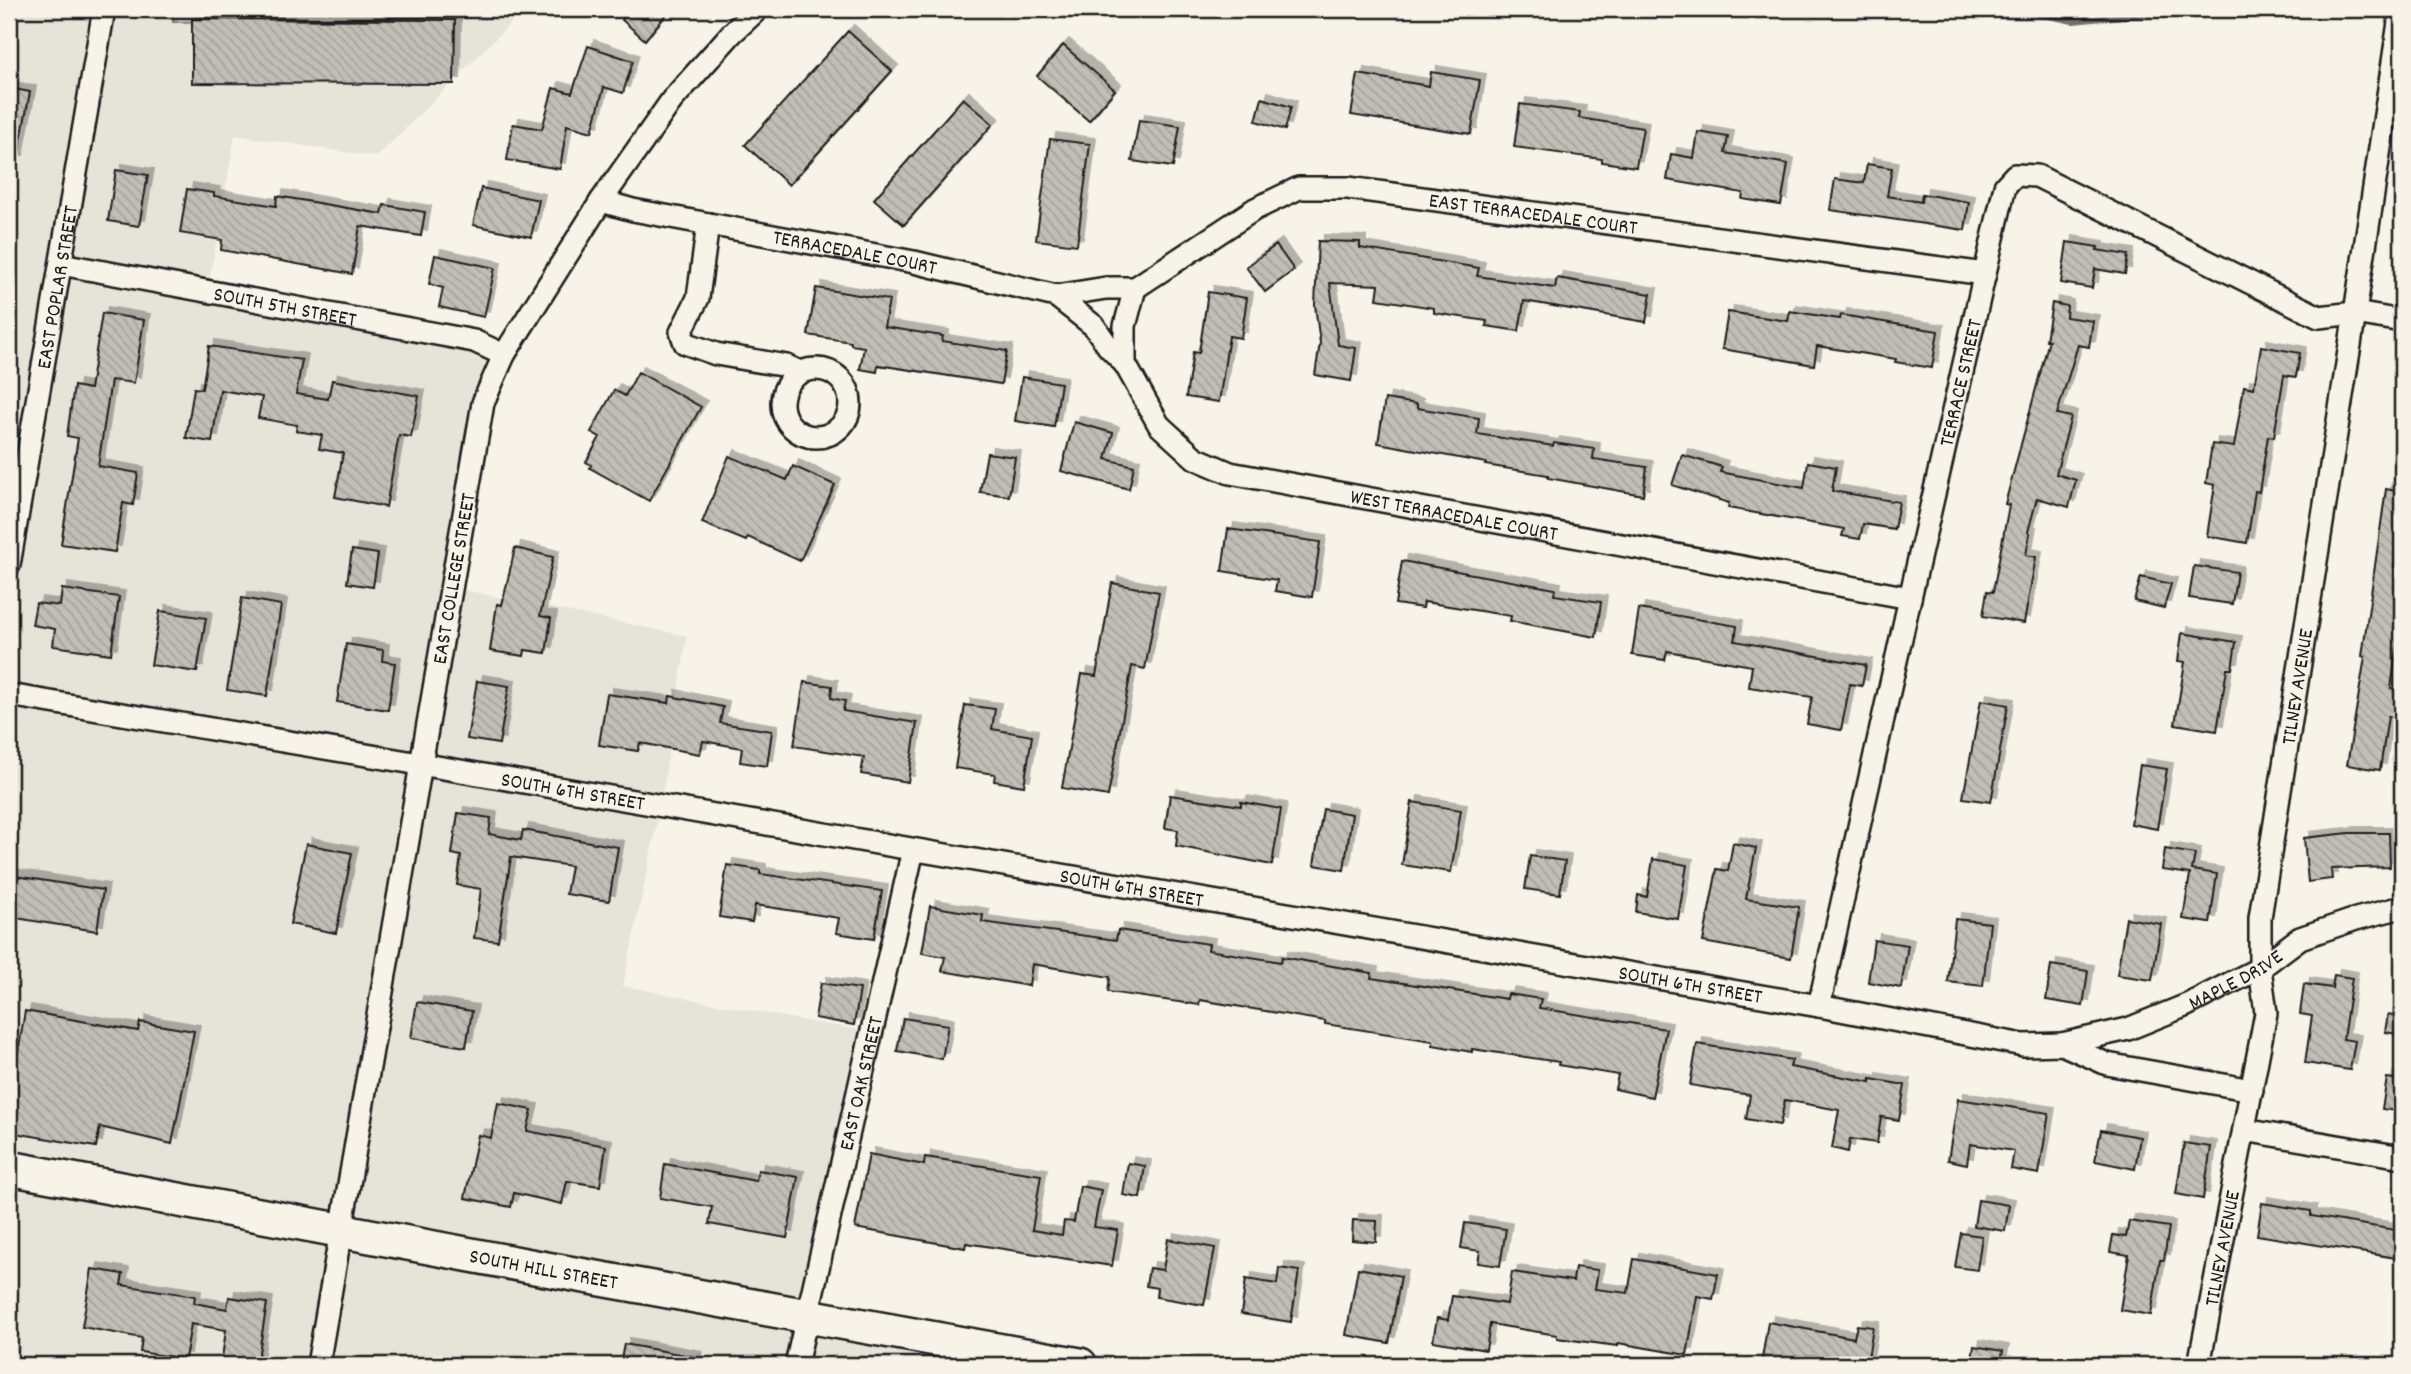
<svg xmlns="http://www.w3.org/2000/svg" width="2411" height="1374" viewBox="0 0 2411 1374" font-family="Dekko,sans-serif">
<defs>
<pattern id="building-back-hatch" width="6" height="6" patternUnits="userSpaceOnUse" patternTransform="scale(1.75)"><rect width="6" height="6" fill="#c0beb5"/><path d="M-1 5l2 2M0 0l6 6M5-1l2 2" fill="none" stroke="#a4a39b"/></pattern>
<filter id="shadow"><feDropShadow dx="6" dy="-6" stdDeviation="0" flood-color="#0004"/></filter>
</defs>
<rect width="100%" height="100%" fill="#f7f3e8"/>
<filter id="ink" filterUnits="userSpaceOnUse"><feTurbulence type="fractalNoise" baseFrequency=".0143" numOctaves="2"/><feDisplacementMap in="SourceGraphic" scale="14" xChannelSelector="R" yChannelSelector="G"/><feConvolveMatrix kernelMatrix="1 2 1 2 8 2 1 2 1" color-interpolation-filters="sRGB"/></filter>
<g filter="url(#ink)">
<path fill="#e6e3d9" d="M9 9H525L377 157 235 135 207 294 501 353 459 589 687 636 660 809 623 986 816 1023 875 1032 807 1308 1131 1361V1365H9Z"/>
<path fill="#d7d3cb" stroke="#7a7874" stroke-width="2" d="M173 9H527L524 15 173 22Z"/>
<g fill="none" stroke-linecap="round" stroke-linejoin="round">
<path stroke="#72716c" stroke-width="6" d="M2014 9 2073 21 2193 9"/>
</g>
<path fill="url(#building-back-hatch)" stroke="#1c1c1c" stroke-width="2" filter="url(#shadow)" d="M631 9H671L645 40 622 20Z
M192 19 455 20 454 84 192 83Z
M848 31 892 71 789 185 745 145Z
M1063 45 1115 90 1089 121 1037 76Z
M588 46 633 61 623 93 604 87 592 132 567 125 560 169 507 160 513 124 542 129 553 88 572 93Z
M1431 72 1480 80 1471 134 1351 115 1358 74 1429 86Z
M9 88 30 92 17 161H9Z
M963 98 993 124 904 225 874 199Z
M1262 98 1291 107 1285 130 1256 121Z
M1520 104 1580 112 1579 118 1643 128 1636 167 1602 162V159L1514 147Z
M1139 120 1180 126 1173 167 1132 161Z
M1698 132 1728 137 1725 153 1788 164 1781 205 1742 199 1743 193 1667 180 1671 154 1694 158Z
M1050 139 1090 144 1077 245 1036 240Z
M1867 164 1892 168 1887 196 1921 202 1922 194 1969 202 1965 230 1830 210 1835 179 1864 183Z
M116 170 148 175 139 226 108 221Z
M481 188 539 200 531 237 473 225Z
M187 189 214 193V196L276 206 277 196 382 214 384 205 425 212 421 236 360 226 352 274 221 250 222 240 180 233Z
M1318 241 1360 242V248L1479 268 1477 276 1555 288 1557 278 1651 294 1646 322 1524 301 1519 331 1486 326 1487 321 1434 313V308L1377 299 1379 285 1330 283 1338 345 1356 348 1351 381 1315 375 1320 343 1315 305Z
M2067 242 2098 247 2097 250 2128 255 2125 274 2095 269 2092 288 2061 283Z
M1276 245 1294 270 1265 292 1246 267Z
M435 255 495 268 484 317 439 307 443 288 429 284Z
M816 288 889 300 884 327 943 336 942 341 1007 351 1001 384 878 365 877 372 860 369 864 347 851 345V342L808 335Z
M1208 292 1247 298 1241 338 1229 336 1219 402 1186 397 1193 352 1199 353Z
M2052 303 2067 306 2066 317 2093 321 2089 347 2078 345 2057 414 2071 417 2056 474 2076 480 2069 507 2037 498 2028 532 2030 533 2026 555 2036 557 2024 623 1983 616 1987 591 1993 592 2009 505 2005 504 2049 340H2046Z
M1790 311 1840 319 1841 315 1938 331 1932 368 1895 362 1896 359 1817 346 1814 365 1722 349 1728 312 1788 321Z
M102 313 144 320 134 383 111 380 98 466 138 473 133 505 123 503 115 552 61 544 78 438 67 436 74 386 90 389Z
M209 346 302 360 296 394 328 399 332 380 419 396 411 437 399 435 386 507 335 497 343 453 319 449 322 435 296 431 297 425 258 418 262 397 220 390 212 442 186 438 194 388 202 389Z
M2261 346 2300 353 2296 377 2284 375 2274 437 2268 436 2259 492 2255 491 2247 543 2207 536 2215 485 2206 483 2212 444 2234 447 2244 386 2254 388Z
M638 372 701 407 649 501 590 468 591 465 586 462 600 437 591 432 614 390 625 396Z
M1022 377 1061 383 1054 427 1015 421Z
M1385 399 1417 404V408L1479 418 1477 434 1553 446 1554 443 1594 449 1593 459 1647 467 1643 495 1548 478V475L1485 465 1486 463 1378 443Z
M1074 422 1113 433 1106 459 1134 466 1129 489 1061 471Z
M987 453 1015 457 1009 496 980 492Z
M1682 455 1722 467 1720 472 1804 488 1808 462 1836 467 1832 491 1899 502 1894 529 1863 524 1860 539 1842 536 1844 529 1728 508 1729 503 1672 485Z
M729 456 787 480 793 466 835 485 800 561 748 537 746 541 702 523Z
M2386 489 2402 492V537L2399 536 2394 567 2402 568V614L2391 688 2402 691 2398 718 2388 716 2380 770 2347 765 2365 657 2362 656Z
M1228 529 1320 542 1312 597 1275 591 1277 580 1222 571Z
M515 548 553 557 540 616 551 618 546 653 525 650 524 656 490 651 497 604 502 605Z
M352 550 378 554 373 587 347 583Z
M1402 561 1555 589 1554 595 1601 602 1596 637 1510 621 1511 616 1424 602 1423 608 1395 604Z
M2194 566 2237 572 2232 604 2189 598Z
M2141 577 2171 584 2164 608 2134 601Z
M1112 583 1159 592 1145 669 1132 666 1108 796 1062 788 1082 674 1096 676Z
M62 589 119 597 111 654 53 646 55 629 32 625 36 603 60 606Z
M242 598 281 605 267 696 227 690Z
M1639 609 1737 626 1735 641 1866 665 1862 686 1850 684 1841 730 1807 724 1812 697 1749 687 1752 666 1667 651 1665 660 1632 655Z
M160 611 206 618 197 672 151 665Z
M2182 633 2236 642 2232 669H2227L2217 731 2175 724 2185 662 2178 661Z
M346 644 383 650 382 661 395 663 388 710 337 702Z
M477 681 509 686 499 744 467 739Z
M804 682 832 686 831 698 845 701 843 711 917 723 908 782 861 774 864 757 794 746Z
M607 694 669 703 670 696 723 707 720 723 772 731 767 766 740 762 742 748 703 741 700 754 640 743 638 751 599 745Z
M1981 700 2008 705 1991 802 1963 798Z
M965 705 995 709 992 729 1032 736 1024 786 994 781 995 774 955 768Z
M2140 765 2167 769 2157 829 2131 824Z
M1170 795 1241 806V802L1281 809 1272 865 1176 846 1178 830 1165 828Z
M1412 802 1461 810 1451 872 1402 865Z
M1323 809 1352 814 1344 870 1314 865Z
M458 813 491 818 489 834 521 840 523 830 618 847 609 901 566 894 571 866 511 857 498 941 474 938 481 889 457 885 461 856 452 854Z
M2349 833H2389L2390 867 2331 869 2332 879 2308 882 2304 838Z
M1733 843 1756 848 1746 899 1799 907 1791 958 1703 942 1717 869 1728 871Z
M306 844 352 853 336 933 290 924Z
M2165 849 2195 854 2192 870 2217 874 2210 923 2183 919 2190 874 2162 870Z
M1530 856 1565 861 1560 894 1525 889Z
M1653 859 1687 865 1678 919 1636 912 1638 895 1647 897Z
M727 865 760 870V874L882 891 874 939 836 933 839 918 755 905 752 922 719 917Z
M9 875 103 890 97 931 9 917Z
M930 906 983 915 982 922 1116 940 1118 930 1209 944 1208 950 1281 962 1282 957 1372 973 1371 978 1507 999 1508 994 1541 999 1539 1008 1666 1029 1652 1097 1615 1089 1618 1075 1558 1065 1559 1062 1472 1049V1052L1433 1045V1041L1325 1024V1021L1200 1000 1199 1005 1108 992 1110 977 1032 964 1029 986 942 971 945 957 922 953Z
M2126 918 2161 924 2152 980 2117 975Z
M1955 919 1990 923 1983 986 1948 982Z
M1874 940 1908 945 1901 988 1868 982Z
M2051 965 2088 971 2083 1006 2046 1000Z
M2334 975 2352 978 2343 1039 2355 1041 2350 1070 2305 1063 2312 1016 2300 1014 2304 984 2332 988Z
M821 983 860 989 854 1025 815 1018Z
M417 1002 472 1011 466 1047 411 1038Z
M25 1011 138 1031 140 1022 194 1031 172 1144 100 1127 96 1147 9 1132V1106Z
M2388 1014 2402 1017V1035L2385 1032Z
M903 1018 948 1025 942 1059 897 1051Z
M1697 1044 1792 1060 1790 1067 1871 1082V1079L1905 1085 1899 1120 1881 1117 1877 1143 1850 1139 1848 1152 1832 1148 1839 1110 1785 1100 1780 1125 1746 1119 1750 1095 1690 1085Z
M2387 1078 2402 1080V1112L2382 1109Z
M1958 1099 2049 1113 2039 1174 2011 1169 2014 1151 1970 1144 1967 1164 1948 1160Z
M498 1103 532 1110 527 1131 606 1146 600 1186 567 1181 562 1204 514 1193 511 1207 465 1198 478 1135 491 1138Z
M2101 1130 2140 1137 2135 1169 2095 1161Z
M2184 1143 2211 1147 2203 1199 2176 1194Z
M869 1154 924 1165 925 1157 1041 1175 1032 1230 1062 1235 1064 1221 1074 1222 1080 1186 1101 1190 1094 1227 1118 1230 1112 1266 966 1243 965 1248 855 1228Z
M1128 1163 1145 1166 1140 1198 1123 1195Z
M665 1164 756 1181 758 1170 798 1177 787 1238 709 1224 712 1207 660 1198Z
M1978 1200 2009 1205 2005 1231 1974 1226Z
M2262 1203 2311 1211V1216L2402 1231V1259L2257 1235Z
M1353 1220 1377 1221 1376 1242 1352 1240Z
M2129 1221 2169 1227 2164 1260H2160L2151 1315 2120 1310 2129 1255 2110 1252 2113 1235 2126 1237Z
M1465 1223 1506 1229 1500 1266 1478 1263 1480 1251 1461 1248Z
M1961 1233 1982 1236 1977 1270 1955 1267Z
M1168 1239 1215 1248 1204 1305 1156 1297 1157 1288 1146 1286 1149 1268 1163 1270Z
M1634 1259 1718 1274 1713 1299 1697 1296 1687 1355 1618 1343V1346L1557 1338V1335L1490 1324 1486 1350 1433 1341 1437 1318 1448 1320 1452 1296 1507 1304 1512 1272 1573 1281 1575 1267 1598 1270 1595 1289 1628 1293Z
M1279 1268 1299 1271 1291 1322 1241 1314 1246 1279 1277 1284Z
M1358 1268 1401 1276 1389 1343 1346 1335Z
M92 1269 123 1274 121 1285 195 1296 194 1303 227 1309 229 1297 267 1303 257 1365H221L226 1330 191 1324 185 1359 140 1352 142 1338 82 1327Z
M1768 1322 1854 1338 1857 1325 1873 1327 1867 1365H1761Z
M624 1344 696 1357 695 1365H620Z
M1974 1346 2003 1351 2000 1365H1971Z"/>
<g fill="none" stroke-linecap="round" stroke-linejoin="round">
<g stroke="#1c1c1c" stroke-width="26">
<g id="street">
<path id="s1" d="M601 201 633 210 914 262 1056 296 1106 288H1135L1255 209 1299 188H1348L1985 274"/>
<path d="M708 224 698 298 681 332 685 343 716 354 787 366 800 372"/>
<path id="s2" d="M61 264 474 341 504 355"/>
<path id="s3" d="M1135 288 1125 326V364L1159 425 1195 458 1230 473 1910 598"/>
<path d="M1056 296 1094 326 1108 346 1125 364"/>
<circle cx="816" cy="403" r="34"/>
<path id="s4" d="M9 565 104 9"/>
<path id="s5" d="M9 695 420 764 1819 1006 2023 1045 2062 1044 2107 1064 2252 1090"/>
<path id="s6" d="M1819 1006 1910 598 2005 186 2015 175 2037 176 2319 317 2355 313 2402 321"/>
<path id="s7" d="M2062 1044 2128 1029 2187 1005 2260 968 2300 938 2356 919 2402 907"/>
<path d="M2244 1130 2402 1157"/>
<path id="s8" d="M318 1365 483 403 504 355 601 201 672 100 732 33 758 9"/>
<path id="s9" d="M796 1365 913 850"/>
<path id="s10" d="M2199 1365 2266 1013 2260 968V918L2355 313 2401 9"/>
</g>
</g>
<g stroke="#1c1c1c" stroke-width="38">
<g id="primary">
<path id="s11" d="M9 1168 535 1267 1080 1365"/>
</g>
</g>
<use href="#street" stroke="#f7f3e8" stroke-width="21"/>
<use href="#primary" stroke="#f7f3e8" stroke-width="33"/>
</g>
</g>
<g text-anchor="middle" stroke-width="5" stroke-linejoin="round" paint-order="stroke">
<g font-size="21" fill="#1c1c1c" stroke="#f7f3e8">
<text dy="7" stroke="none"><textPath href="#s1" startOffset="973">EAST TERRACEDALE COURT</textPath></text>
<text dy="7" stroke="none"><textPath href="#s1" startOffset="259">TERRACEDALE COURT</textPath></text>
<text dy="7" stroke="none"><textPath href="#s4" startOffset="282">EAST POPLAR STREET</textPath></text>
<text dy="7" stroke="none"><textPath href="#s2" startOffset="228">SOUTH 5TH STREET</textPath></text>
<text dy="7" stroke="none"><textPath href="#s6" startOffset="639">TERRACE STREET</textPath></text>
<text dy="7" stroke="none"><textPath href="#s3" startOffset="462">WEST TERRACEDALE COURT</textPath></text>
<text dy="7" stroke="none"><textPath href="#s8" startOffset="798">EAST COLLEGE STREET</textPath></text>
<text dy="7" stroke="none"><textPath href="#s10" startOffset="688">TILNEY AVENUE</textPath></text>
<text dy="7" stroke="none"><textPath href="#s5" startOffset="572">SOUTH 6TH STREET</textPath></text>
<text dy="7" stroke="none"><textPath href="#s5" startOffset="1139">SOUTH 6TH STREET</textPath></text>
<text dy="7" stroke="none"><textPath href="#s7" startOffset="186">MAPLE DRIVE</textPath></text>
<text dy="7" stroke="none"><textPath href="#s5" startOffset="1706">SOUTH 6TH STREET</textPath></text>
<text dy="7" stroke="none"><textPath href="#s9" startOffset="289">EAST OAK STREET</textPath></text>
<text dy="7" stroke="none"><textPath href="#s10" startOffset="119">TILNEY AVENUE</textPath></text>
<text dy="7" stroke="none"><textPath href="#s11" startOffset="544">SOUTH HILL STREET</textPath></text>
</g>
</g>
<rect width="2411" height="1374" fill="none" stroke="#f7f3e8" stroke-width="35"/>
<rect x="18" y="18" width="2376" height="1339" fill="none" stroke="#1c1c1c" stroke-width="2.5" filter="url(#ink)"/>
</svg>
